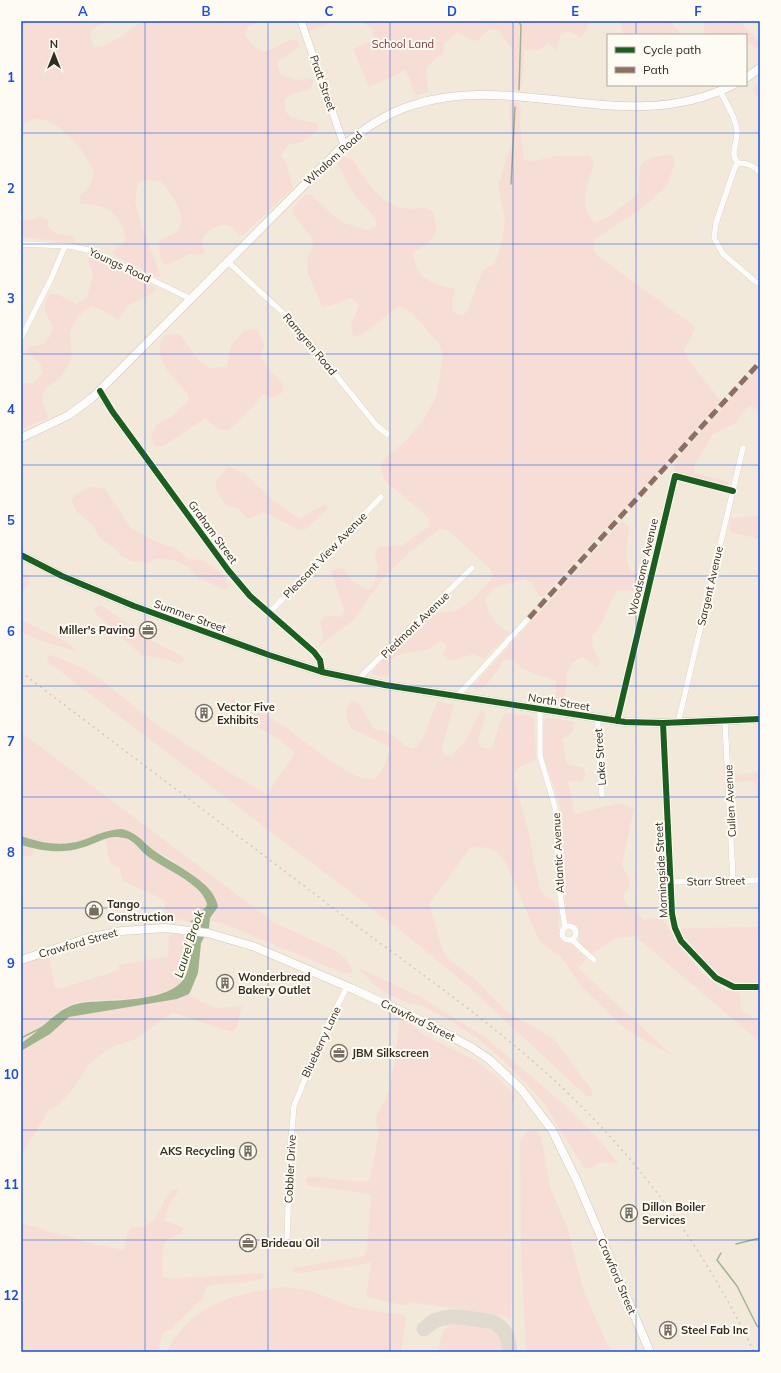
<svg xmlns="http://www.w3.org/2000/svg" width="781" height="1373" viewBox="0 0 781 1373" font-family="Mulish,sans-serif">
<rect width="100%" height="100%" fill="#f2e9db"/>
<path fill="#f6ded7" d="M21 21H108L92 29 90 38 95 47 103 46 122 36 142 21H260L248 27 245 36 255 47 266 52 290 40H297L300 46 277 62 280 74 296 80 312 78 314 81 310 89 292 94 285 99V111L292 118 317 123 319 129 302 142 288 145 281 155 286 163 293 188 243 235 239 236C236 232 233 228 230 226 221 222 202 232 202 243 202 245 204 249 205 252L202 255 190 254 167 265 162 262 159 247 160 240C165 237 173 235 177 231 190 216 170 193 160 181L143 180 138 183 135 201 141 223 161 277H157L115 256 112 252 126 241C122 214 108 204 81 204L79 196 90 186 94 172C87 154 58 118 37 119 33 119 28 122 25 123L21 140Z
M303 21H336L307 32Z
M360 21H591L581 37 570 32 561 33 556 51 549 43 539 50 524 49 522 86 517 90 512 89V48L498 30H488L478 41 472 40 457 32 444 44 443 54 435 59 427 67 428 92 417 95 414 94 409 76 404 70 392 77 369 87 353 49 374 40 372 28Z
M620 21H668L680 32 677 35H623Z
M703 21H740L760 43V51L746 40V35H705Z
M760 82V99L752 90Z
M511 102H518L521 110 520 125 524 160 533 161 558 156H590L594 163C589 181 577 211 596 223L608 217 638 194C641 159 635 160 672 154L675 163 667 186 642 208 595 239 593 249 598 256 693 325 695 329 684 350 688 359 721 401 702 424 543 596H539L532 583 524 579 492 589 485 600 488 611 498 625 510 633 484 659 474 654 458 659 448 660 443 655 447 645 440 641C435 643 431 649 426 650 413 653 400 651 389 661L390 675 385 677 371 674 376 666 432 614C440 611 450 613 457 610 470 604 483 588 493 577L490 569 449 531 440 529 409 553 383 578 354 620 319 646 323 636 320 621 326 615 341 617 344 610 331 571 342 567 352 581 368 590 374 585 378 568 375 555 378 547 403 545 429 526V518L384 480 381 468 384 459 408 439 424 419 436 397 443 356 439 344 412 313 399 306 362 335 353 336 351 325 359 305 351 298 335 304 322 307 308 274 307 260 313 247 312 238 292 213 294 207 305 195H311L341 222 368 230 376 226 375 218 355 196 337 163 343 157 352 159C371 187 386 216 425 207L433 212 437 230 428 244 413 252C416 280 431 283 455 289L452 303 453 312 462 316 468 310 482 271 495 263 502 241 505 219 498 185 512 142 509 109Z
M40 217 48 219V226L57 234 73 236 76 240 73 243 21 237V219L29 220Z
M89 255 95 256 157 289 150 295 129 305 118 320 105 311 92 306C80 312 70 325 70 338 70 348 74 352 70 363 67 369 61 372 61 379 39 388 39 398 49 418L21 429V383H33L43 373 40 363 27 352 29 347 44 344 50 336 53 327C45 313 41 308 49 294H57L76 304 87 297 93 274 88 261Z
M257 329 265 344 260 356 269 370 283 383V392L272 398 263 394 252 408 228 431 217 428 205 418 164 446 158 447 154 445 151 435 156 425 171 417 189 400 188 394C174 377 148 357 165 335L180 334 197 359 209 368 227 367 231 345 245 330Z
M760 366V411L750 406 740 416 736 423 713 434 694 465V472C706 479 718 476 729 483L728 486 677 474C673 469 674 465 677 459Z
M229 467 243 472 274 501 299 519 325 504 329 508 306 529 298 530 264 512 248 519 238 508 227 506C212 489 211 482 229 467Z
M90 487 104 488 131 528 159 543 177 549 188 559 203 560 225 577 229 586 225 590 200 579 188 567 174 560 156 559 148 563 132 561 121 556 116 549 99 538 93 525 76 511 71 500 76 494Z
M760 515V539L733 533 729 530 731 519Z
M622 521 629 526C629 537 623 560 630 569 633 572 640 574 644 577L645 584 642 591 618 590C606 606 606 623 592 636L593 648 600 661 597 667 582 657C557 668 573 688 560 704L556 698V680C539 675 524 674 513 659L504 660C497 670 487 690 475 689L473 686Z
M21 572 30 577 28 585 21 592Z
M101 605 150 640 182 656 184 660 182 663 178 664 169 660 141 655 96 614 94 608Z
M21 620 67 642 78 652 38 640 21 632Z
M52 655 79 666 99 678 156 724 232 774 267 794 295 753 279 739 250 723 252 721 230 704V701L233 698C238 704 244 711 252 712 256 713 261 712 264 714 288 725 348 782 371 779 383 778 387 757 390 747L352 729 347 720V707L353 700 360 705 374 729 388 732 406 746 414 749 423 738 437 702 454 704 442 748 444 755 451 756 465 741 481 710 486 713 478 742 481 747 491 749C497 738 497 723 505 713L531 716 534 719 536 757 535 761 519 767 513 774 528 830 540 890C544 897 550 897 554 902 563 912 557 927 559 937L563 941 572 945 586 959 578 968 673 1056 637 1036 622 1026 581 986 560 956 539 941 507 865 498 853 488 848 476 847 470 848 429 904 443 951 448 958 475 979 506 1011 554 1039 593 1092 591 1097 586 1096 468 986 405 934 48 662 47 656Z
M546 717 575 722C574 731 571 736 562 738L567 764 584 768 586 775 582 782 568 781 575 814 619 803 634 808 622 865 630 882 628 890 624 894 623 897 629 908H635L643 920 658 917 665 921 674 938 703 974 725 990 740 993 741 1010 760 1023V1042L635 936 616 938 592 954 580 944 578 927 568 922 567 920 562 866V825L559 801 543 756V726Z
M21 732 275 923 334 950 345 958 352 968V974L343 973 221 923 210 921V918L215 913 189 873 172 860 151 848 146 842 107 830 82 841 72 843H54L34 841 21 836Z
M760 772V798H757L756 784 753 781 738 782 734 780 736 775Z
M109 837 127 839 140 848 145 854 178 874 194 886 206 901V908L190 922 167 917 164 900 123 881 120 869 110 863 105 839Z
M21 845 34 849 33 854 27 857 21 855Z
M760 927V983C751 983 743 984 735 982 713 977 693 947 680 931L683 928Z
M178 934 192 937C190 949 191 965 185 976 170 1008 97 994 70 1005 51 1013 39 1033 21 1043V965L46 955 49 957 55 987 59 989 119 970V965L168 956 169 935Z
M359 968 419 996 485 1037 566 1106 599 1140 619 1164 600 1162 592 1168H584L541 1099 503 1060 482 1042 453 1022 421 1005 408 1003 384 992 371 982Z
M189 994 203 1003 218 1008 242 1006 237 1027 232 1032C212 1027 193 1018 172 1013L136 1039 111 1047 88 1065 74 1088 58 1105 49 1110 21 1156V1051L50 1034 69 1017 177 999Z
M399 1020H407L422 1034 475 1060 495 1075 515 1095 512 1104 511 1320 500 1315 408 1302 407 1306 366 1297 371 1261 365 1264 301 1273 295 1272 292 1268 363 1256 367 1250 371 1197 370 1194 307 1185 305 1180 309 1176 360 1182 369 1181 379 1134 376 1122 377 1114 387 1097 395 1063Z
M535 1130 541 1136 550 1187 567 1226 584 1292 611 1352H526L521 1255 520 1141 526 1132Z
M175 1189 179 1190 169 1206 164 1220 184 1228 181 1234 167 1239 163 1248 162 1275 168 1279 263 1273 264 1278C246 1285 224 1281 206 1287L203 1298 171 1329 163 1333 158 1352H21V1223L90 1243 124 1250 127 1234 131 1228C136 1227 142 1227 146 1225 162 1220 160 1196 175 1189Z
M284 1287 308 1290 356 1308 404 1315 406 1319 401 1352H167C169 1345 173 1340 178 1334 205 1299 243 1293 284 1287Z
M454 1324C478 1327 500 1323 504 1352H439C440 1340 441 1327 454 1324Z"/>
<path fill="#a1b38d" d="M122 829C137 833 140 839 152 849 171 864 215 881 218 907L210 918 209 928 201 943 198 973 191 990 189 994 177 999 69 1017 50 1034 21 1051V1043C42 1031 56 1007 81 1003 108 999 170 1004 185 977 193 963 189 940 197 924L190 922 206 907 207 904C202 883 162 868 146 855 140 850 136 843 128 839 125 838 119 837 116 837 104 837 93 845 81 848 62 854 40 851 21 845V836C40 843 63 847 83 840 97 835 105 830 122 829Z"/>
<g fill="none" stroke-linecap="round" stroke-linejoin="round">
<path stroke="#a1b38d" stroke-width="1.5" d="M519 21 521 26 519 90
M511 184 515 107
M760 783V787
M21 1038 43 1027
M736 1244 760 1238
M721 1253 717 1260 737 1286 757 1326 760 1327"/>
<path stroke="#e0dad1" stroke-width="15" d="M424 1329C442 1309 470 1319 493 1322 507 1330 508 1338 510 1352"/>
<g stroke="#cfc7bb" stroke-width="6">
<path id="minor" d="M720 91C726 103 736 118 737 131 738 143 729 154 738 163
M738 163 735 167 716 223 714 238 723 254 756 282 760 283
M738 163C747 163 755 166 760 173
M21 244 70 246 92 251 191 299
M227 261 293 322 377 426 387 434
M21 338 51 279 65 246
M100 391 112 411 228 570 250 596 314 652 320 660 322 672
M269 613 381 497
M357 680 472 568
M458 695 529 618
M540 709V756L555 807 559 888 565 927
M597 718 602 795
M617 721 675 476 733 491
M725 721 733 880
M663 723 672 914 675 928 681 941 716 978 734 987H760
M678 723 743 448
M671 882 760 880
M562 933a7 7 0 1 1 14 0a7 7 0 1 1-14 0Z
M572 940 594 960
M287 1241 290 1152 294 1106 324 1032 347 987"/>
</g>
<g stroke="#cfc7bb" stroke-width="8">
<path id="tertiary" d="M301 21 344 145"/>
</g>
<g stroke="#cfc7bb" stroke-width="9">
<path id="secondary" d="M746 78 760 68
M21 438 69 415 92 398 338 151C360 131 384 114 413 105 520 71 627 138 733 85
M21 555 62 576 134 606 269 655 322 672 385 685 625 722 663 723 760 719
M21 960 88 938 122 931 165 928 208 933 255 947 353 989 420 1020 471 1047 490 1060 521 1089 552 1130 577 1181 650 1352"/>
</g>
<use href="#minor" stroke="#fdfcfa" stroke-width="5.5"/>
<use href="#tertiary" stroke="#fdfcfa" stroke-width="7"/>
<use href="#secondary" stroke="#fdfcfa" stroke-width="8"/>
<path stroke="#cdcbc7" stroke-width="1.5" stroke-dasharray="2 4" stroke-linecap="butt" d="M21 672C126 752 232 831 337 911 420 974 509 1033 583 1108 654 1179 711 1262 754 1352"/>
<path stroke="#8d6e63" stroke-width="5" stroke-dasharray="10 5" stroke-linecap="butt" d="M529 618 760 362"/>
<g stroke="#fefaf4" stroke-width="8">
<path id="cycleway" d="M100 391 112 411 228 570 250 596 314 652 320 660 322 672
M21 555 62 576 134 606 269 655 322 672 385 685 625 722 663 723 760 719
M617 721 675 476 733 491
M663 723 672 914 675 928 681 941 716 978 734 987H760"/>
</g>
<use href="#cycleway" stroke="#1b5e20" stroke-width="6"/>
</g>
<path fill="none" stroke="#1d4ed8" stroke-width="1" stroke-opacity="0.55" d="M145 21V1352M268 21V1352M390 21V1352M513 21V1352M636 21V35M636 85V1352M21 133H760M21 244H760M21 354H760M21 465H760M21 576H760M21 686H760M21 797H760M21 908H760M21 1019H760M21 1130H760M21 1240H760"/>
<defs>
<g id="office-ring" transform="scale(0.9)"><circle r="9.5" fill="#fefaf4" stroke="#766e61" stroke-width="1.5"/><path d="M-6-3h4V-5.5h4V-3h4V5H-6ZM-1-4.5V-3h2v-1.5ZM-6 0V1H6V0Z" fill="#766e61"/></g>
<g id="building-ring" transform="scale(0.9)"><circle r="9.5" fill="#fefaf4" stroke="#766e61" stroke-width="1.5"/><path d="M-4-6H4V6H1V3H-1V6H-4ZM-2.5-4.3h1.7v1.8h-1.7ZM.8-4.3h1.7v1.8H.8ZM-2.5-1h1.7V.8h-1.7ZM.8-1h1.7V.8H.8Z" fill="#766e61"/></g>
<g id="shop-ring" transform="scale(0.9)"><circle r="9.5" fill="#fefaf4" stroke="#766e61" stroke-width="1.5"/><path d="M-5-2.5h2.3a2.7 3.5 0 0 1 5.4 0H5L5.5 6h-11ZM-1.5-2.5h3a1.5 2.3 0 0 0-3 0Z" fill="#766e61"/></g>
</defs>
<g fill-rule="evenodd">
<use href="#office-ring" x="148" y="630"/>
<use href="#building-ring" x="204" y="713"/>
<use href="#shop-ring" x="94" y="910"/>
<use href="#building-ring" x="225" y="983"/>
<use href="#office-ring" x="339" y="1053"/>
<use href="#building-ring" x="248" y="1151"/>
<use href="#building-ring" x="629" y="1213"/>
<use href="#office-ring" x="248" y="1243"/>
<use href="#building-ring" x="668" y="1330"/>
</g>
<g text-anchor="middle" stroke-width="4" stroke-linejoin="round" paint-order="stroke">
<g font-size="11" fill="#803336" stroke="#fefaf4">
<text x="403" y="48">School Land</text>
</g>
<g font-size="11" fill="#342c20" stroke="#fefaf4">
<text transform="translate(323 83) rotate(71)" y="4">Pratt Street</text>
<text transform="translate(333 158) rotate(-42)" y="4">Whalom Road</text>
<text transform="translate(120 265) rotate(25)" y="4">Youngs Road</text>
<text transform="translate(310 344) rotate(50)" y="4">Ramgren Road</text>
<text transform="translate(213 532) rotate(54)" y="4">Graham Street</text>
<text transform="translate(325 555) rotate(-46)" y="4">Pleasant View Avenue</text>
<text transform="translate(643 567) rotate(-77)" y="4">Woodsome Avenue</text>
<text transform="translate(710 586) rotate(-77)" y="4">Sargent Avenue</text>
<text transform="translate(190 616) rotate(20)" y="4">Summer Street</text>
<text transform="translate(415 625) rotate(-44)" y="4">Piedmont Avenue</text>
<text transform="translate(559 702) rotate(9)" y="4">North Street</text>
<text transform="translate(600 757) rotate(-94)" y="4">Lake Street</text>
<text transform="translate(730 801) rotate(-93)" y="4">Cullen Avenue</text>
<text transform="translate(558 853) rotate(-93)" y="4">Atlantic Avenue</text>
<text transform="translate(661 870) rotate(-93)" y="4">Morningside Street</text>
<text transform="translate(716 881) rotate(-1)" y="4">Starr Street</text>
<text transform="translate(78 943) rotate(-16)" y="4">Crawford Street</text>
<text transform="translate(418 1020) rotate(26)" y="4">Crawford Street</text>
<text transform="translate(321 1042) rotate(-65)" y="4">Blueberry Lane</text>
<text transform="translate(290 1169) rotate(-87)" y="4">Cobbler Drive</text>
<text transform="translate(617 1276) rotate(67)" y="4">Crawford Street</text>
</g>
<g font-size="11" font-weight="bold" fill="#342c20" stroke="#fefaf4" text-anchor="start">
<text x="135" y="634" text-anchor="end">Miller's Paving</text>
<text x="217" y="711">Vector Five<tspan x="217" dy="13">Exhibits</tspan></text>
<text x="107" y="908">Tango<tspan x="107" dy="13">Construction</tspan></text>
<text x="238" y="981">Wonderbread<tspan x="238" dy="13">Bakery Outlet</tspan></text>
<text x="352" y="1057">JBM Silkscreen</text>
<text x="235" y="1155" text-anchor="end">AKS Recycling</text>
<text x="642" y="1211">Dillon Boiler<tspan x="642" dy="13">Services</tspan></text>
<text x="261" y="1247">Brideau Oil</text>
<text x="681" y="1334">Steel Fab Inc</text>
</g>
<g font-size="12" font-style="italic" fill="#223f0a" stroke="#fefaf4">
<text transform="translate(189 944) rotate(-72)" y="4">Laurel Brook</text>
</g>
</g>
<rect width="781" height="1373" fill="none" stroke="#fefaf4" stroke-width="44"/>
<rect x="607" y="34" width="140" height="52" fill="#fefaf4" stroke="#ada89f"/>
<rect x="615" y="47" width="20" height="6" fill="#1b5e20" stroke="#ada89f"/>
<text x="643" y="54" font-size="12" fill="#342c20">Cycle path</text>
<rect x="615" y="67" width="20" height="6" fill="#8d6e63" stroke="#ada89f"/>
<text x="643" y="74" font-size="12" fill="#342c20">Path</text>
<g transform="translate(54 54)" stroke="#fefaf4" stroke-width="3" paint-order="stroke">
<path d="M0-3L7 15L0 10L-7 15Z" fill="#342c20"/>
<text y="-6" font-size="11" font-weight="bold" text-anchor="middle" fill="#342c20">N</text>
</g>
<rect x="22" y="22" width="737" height="1329" fill="none" stroke="#1d4ed8" stroke-width="1.5"/>
<g font-size="13" text-anchor="middle" font-weight="bold" fill="#1d4ed8">
<text x="83" y="16">A</text>
<text x="206" y="16">B</text>
<text x="329" y="16">C</text>
<text x="452" y="16">D</text>
<text x="575" y="16">E</text>
<text x="698" y="16">F</text>
<text x="11" y="82">1</text>
<text x="11" y="193">2</text>
<text x="11" y="303">3</text>
<text x="11" y="414">4</text>
<text x="11" y="525">5</text>
<text x="11" y="636">6</text>
<text x="11" y="746">7</text>
<text x="11" y="857">8</text>
<text x="11" y="968">9</text>
<text x="11" y="1079">10</text>
<text x="11" y="1189">11</text>
<text x="11" y="1300">12</text>
</g>
</svg>
